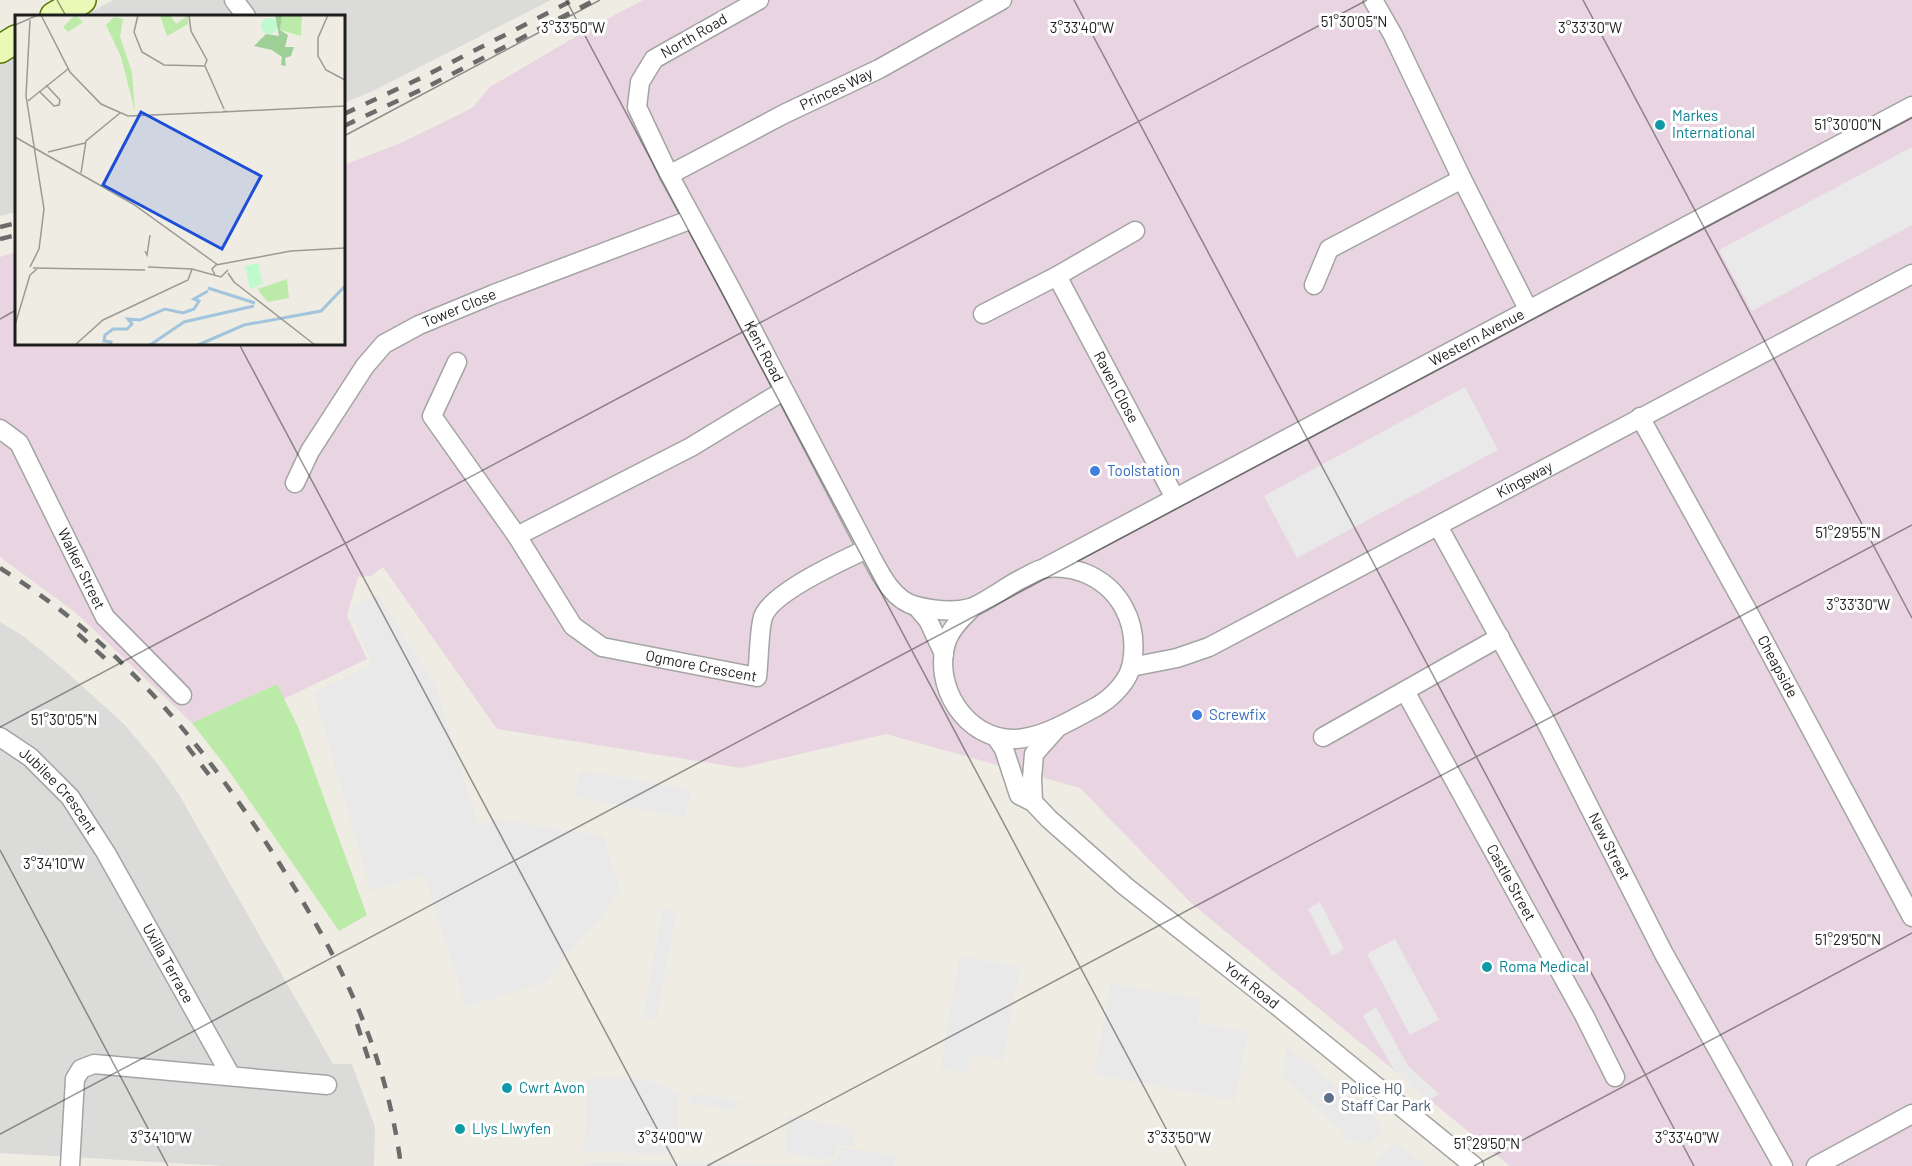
<svg xmlns="http://www.w3.org/2000/svg" width="1912" height="1166" viewBox="0 0 1912 1166" font-family="Barlow,sans-serif">
<rect width="100%" height="100%" fill="#efede3"/>
<path fill="#dbdbda" d="M113 0H551L371 92 344 103V16H84Z
M16 56V212L0 216V65Z
M0 622 22 635 60 666 125 725 157 763 178 793 333 1064H352L375 1127 374 1166H224L0 1153Z"/>
<path fill="#e8d5e1" d="M643 0H1912V1166H1510L1191 903 1080 788 886 734 741 768 497 729 383 567 371 576 358 577 347 616 367 659 284 699 277 684 192 723 75 612 0 557V257L16 252V344H344V165L403 142 472 108 490 87 592 27Z"/>
<path fill="#bceaa8" d="M277 684 298 727 367 915 339 931 227 768 192 723Z"/>
<path fill="#e9e9e9" d="M1912 147V225L1752 311 1719 250Z
M1465 387 1498 450 1297 558 1264 496Z
M377 594 436 687 478 825 496 819 603 836 621 893 544 982 466 1007 424 875 371 891 314 692 372 664 350 614 354 606Z
M580 770 691 790 686 817 575 797Z
M1320 902 1344 949 1332 956 1308 909Z
M663 908 677 910 656 1019 643 1017Z
M1395 939 1439 1020 1410 1035 1367 954Z
M960 956 1020 967 1003 1060 970 1054 966 1073 940 1068Z
M1111 983 1202 999 1198 1023 1248 1032 1235 1100 1094 1075Z
M1376 1007 1408 1066 1439 1094 1427 1101 1394 1070 1363 1016Z
M1286 1046 1377 1118 1382 1132 1369 1144 1347 1141 1339 1128 1283 1078Z
M587 1078 647 1079 679 1094 676 1143 665 1154 584 1152Z
M696 1094 743 1102 730 1110 691 1103 687 1098Z
M788 1116 856 1130 854 1147 839 1145 834 1156 824 1160 785 1152Z
M1396 1141 1426 1166H1373Z
M840 1147 896 1156 894 1166H582L588 1162H615L825 1165 836 1159Z"/>
<g fill="none" stroke-linecap="round" stroke-linejoin="round">
<g stroke="#a4a4a4" stroke-width="21">
<g id="minor">
<path d="M234 0 246 16"/>
<path id="s1" d="M759 0 654 59 640 82 637 107 669 175 730 287 867 549C878 569 891 600 916 606 933 610 953 613 970 608 983 604 1007 586 1021 579 1028 576 1035 571 1042 569 1054 566 1070 568 1082 572 1120 586 1139 623 1132 663 1129 681 1112 698 1096 707 1071 720 1045 737 1016 739 966 741 931 685 947 640 952 627 963 617 972 608"/>
<path d="M1373 0 1393 35 1462 179 1528 309"/>
<path id="s2" d="M669 175 784 114 879 69 1002 0"/>
<path id="s3" d="M1057 276 1175 498"/>
<path d="M1314 285 1329 249 1462 179"/>
<path d="M983 314 1057 276 1135 231"/>
<path d="M457 362 432 416 517 536"/>
<path id="s4" d="M783 391 691 447 517 536 573 626 602 647 757 677C759 662 759 629 763 617 771 593 843 560 867 549"/>
<path id="s5" d="M1640 417 1746 608 1912 917"/>
<path id="s6" d="M0 429 19 443 105 617 182 695"/>
<path id="s7" d="M295 483 310 451 365 366 384 344 419 325 494 294 692 219"/>
<path id="s8" d="M1438 526 1545 720 1664 954 1783 1166"/>
<path id="s9" d="M1046 567 1912 106"/>
<path d="M916 606 928 620 944 654"/>
<path id="s10" d="M1131 667 1177 658 1209 647 1912 274"/>
<path id="s11" d="M1405 691 1584 1015 1615 1077"/>
<path id="s12" d="M0 737 30 757 70 797 106 853 231 1076"/>
<path id="s13" d="M996 737 1004 749 1019 795 1033 802 1049 819 1125 886 1280 1008 1474 1166"/>
<path d="M1323 737 1500 637"/>
<path d="M1033 802 1032 778 1034 754 1057 728"/>
<path d="M70 1166 75 1079 81 1069 94 1064 327 1085"/>
<path d="M1816 1166 1912 1114"/>
</g>
</g>
<g stroke="#557603" stroke-width="30">
<path id="secondary" d="M54 16 82 0
M0 49 16 39"/>
</g>
<use href="#minor" stroke="#fff" stroke-width="18"/>
<use href="#secondary" stroke="#eafab6" stroke-width="27"/>
<path stroke="#6b6b6b" stroke-width="4.5" stroke-dasharray="12 12" stroke-linecap="butt" d="M344 114 423 77 573 0
M344 126 427 87 595 0
M0 227 16 223
M0 239 16 235
M0 568C122 645 199 738 276 858 340 959 385 1046 401 1166
M78 634 109 662
M187 746 216 784
M357 1024 371 1067"/>
</g>
<path fill="none" stroke="#1d1d1d" stroke-width="1.5" stroke-opacity="0.45" d="M57 0 66 16M566 0 1186 1166M1074 0 1694 1166M1583 0 1912 618M344 136 600 0M0 319 16 310M239 344 677 1166M0 727 1367 0M0 850 168 1166M0 1134 1912 118M707 1166 1912 525M1474 1166 1912 933"/>
<g fill="#0f9aa8" stroke="#fff" stroke-width="2">
<circle cx="1660" cy="125" r="6"/>
<circle cx="1487" cy="967" r="6"/>
<circle cx="507" cy="1088" r="6"/>
<circle cx="460" cy="1129" r="6"/>
</g>
<g fill="#3f7fe0" stroke="#fff" stroke-width="2">
<circle cx="1095" cy="471" r="6"/>
<circle cx="1197" cy="715" r="6"/>
</g>
<circle fill="#5c6f8a" stroke="#fff" stroke-width="2" cx="1329" cy="1098" r="6"/>
<g text-anchor="middle" stroke-width="6" stroke-linejoin="round" paint-order="stroke">
<g font-size="15" fill="#1d1d1d" stroke="#fff">
<text transform="translate(694 36) rotate(-30)" y="5">North Road</text>
<text dy="5" stroke="none"><textPath href="#s2" startOffset="188">Princes Way</textPath></text>
<text dy="5" stroke="none"><textPath href="#s7" startOffset="249">Tower Close</textPath></text>
<text dy="5" stroke="none"><textPath href="#s9" startOffset="488">Western Avenue</textPath></text>
<text dy="5" stroke="none"><textPath href="#s1" startOffset="448">Kent Road</textPath></text>
<text dy="5" stroke="none"><textPath href="#s3" startOffset="126">Raven Close</textPath></text>
<text dy="5" stroke="none"><textPath href="#s10" startOffset="438">Kingsway</textPath></text>
<text dy="5" stroke="none"><textPath href="#s6" startOffset="164">Walker Street</textPath></text>
<text dy="5" stroke="none"><textPath href="#s4" startOffset="546">Ogmore Crescent</textPath></text>
<text dy="5" stroke="none"><textPath href="#s5" startOffset="285">Cheapside</textPath></text>
<text dy="5" stroke="none"><textPath href="#s12" startOffset="80">Jubilee Crescent</textPath></text>
<text dy="5" stroke="none"><textPath href="#s8" startOffset="363">New Street</textPath></text>
<text dy="5" stroke="none"><textPath href="#s11" startOffset="219">Castle Street</textPath></text>
<text dy="5" stroke="none"><textPath href="#s12" startOffset="286">Uxilla Terrace</textPath></text>
<text dy="5" stroke="none"><textPath href="#s13" startOffset="364">York Road</textPath></text>
</g>
<g font-size="15" fill="#0d838f" stroke="#fff" text-anchor="start">
<text x="1672" y="121">Markes<tspan x="1672" dy="17">International</tspan></text>
<text x="1499" y="972">Roma Medical</text>
<text x="519" y="1093">Cwrt Avon</text>
<text x="472" y="1134">Llys Llwyfen</text>
</g>
<g font-size="15" fill="#366cbe" stroke="#fff" text-anchor="start">
<text x="1107" y="476">Toolstation</text>
<text x="1209" y="720">Screwfix</text>
</g>
<g font-size="15" fill="#4e5e75" stroke="#fff" text-anchor="start">
<text x="1341" y="1094">Police HQ<tspan x="1341" dy="17">Staff Car Park</tspan></text>
</g>
</g>
<g transform="translate(15 15)">
<rect width="330" height="330" fill="#efede3"/>
<path d="M60 0 68 7 53 17 48 12ZM145 0H155L161 9 171 2 164 0H173V9L152 21ZM267 0H287L286 21 265 15ZM99 2 108 4 105 22 117 57 120 96 106 42 91 10ZM272 264 274 283 253 287 245 278 243 274Z" fill="#bceaa8"/>
<path d="M260 0H267L265 15 273 20 270 32H279L276 41 270 43 271 51 266 50 267 42 257 35 239 31 251 19 264 21Z" fill="#9dcf97"/>
<path d="M246 11a8 8 0 1 1 16 0a8 8 0 1 1-16 0ZM243 248 248 269 235 274 230 251Z" fill="#bfface"/>
<path fill="none" stroke="#a2c5dd" stroke-width="3" d="M193 273 240 288M95 330 96 327 89 326 90 320 98 314H112L117 309 113 304 125 305 150 294 168 298 179 294 184 286 179 284 193 276M135 330 169 307 239 291M183 330 229 310 306 296 330 271"/>
<path fill="none" stroke="#9b9a94" stroke-width="1.5" d="M26 0 55 57 86 89 113 101 207 97M123 0 119 17 127 37 149 50 190 51 209 94M174 0 176 16 192 45 190 50M313 0 303 23V41L311 55 330 65M15 5 11 81 29 194 24 234 15 252M0 10 23 0M24 76 39 91 44 90 45 85 31 70M13 86 53 54M212 96 207 97 330 91M0 122 118 189 203 250M33 137 70 128M66 158 71 126 105 98M130 236 132 240 135 220M133 252 177 254 206 262 213 255M18 253 130 255M213 258 219 267 300 330M200 260 197 254 201 250 276 236 330 233M0 310 15 260 22 254M60 330 88 305 173 265 177 254"/>
<path fill="#1d4ed8" fill-opacity="0.15" stroke="#1d4ed8" stroke-width="3" d="M126 97 246 161 207 234 88 170Z"/>
<rect width="330" height="330" fill="none" stroke="#1d1d1d" stroke-width="3"/>
</g>
<g font-size="15" text-anchor="middle" fill="#1d1d1d" stroke="#fff" stroke-width="6" stroke-linejoin="round" paint-order="stroke">
<text x="1354" y="27">51°30'05"N</text>
<text x="573" y="33">3°33'50"W</text>
<text x="1082" y="33">3°33'40"W</text>
<text x="1590" y="33">3°33'30"W</text>
<text x="1848" y="130">51°30'00"N</text>
<text x="1848" y="538">51°29'55"N</text>
<text x="1858" y="610">3°33'30"W</text>
<text x="64" y="725">51°30'05"N</text>
<text x="54" y="869">3°34'10"W</text>
<text x="1848" y="945">51°29'50"N</text>
<text x="161" y="1143">3°34'10"W</text>
<text x="670" y="1143">3°34'00"W</text>
<text x="1179" y="1143">3°33'50"W</text>
<text x="1687" y="1143">3°33'40"W</text>
<text x="1487" y="1149">51°29'50"N</text>
</g>
</svg>
